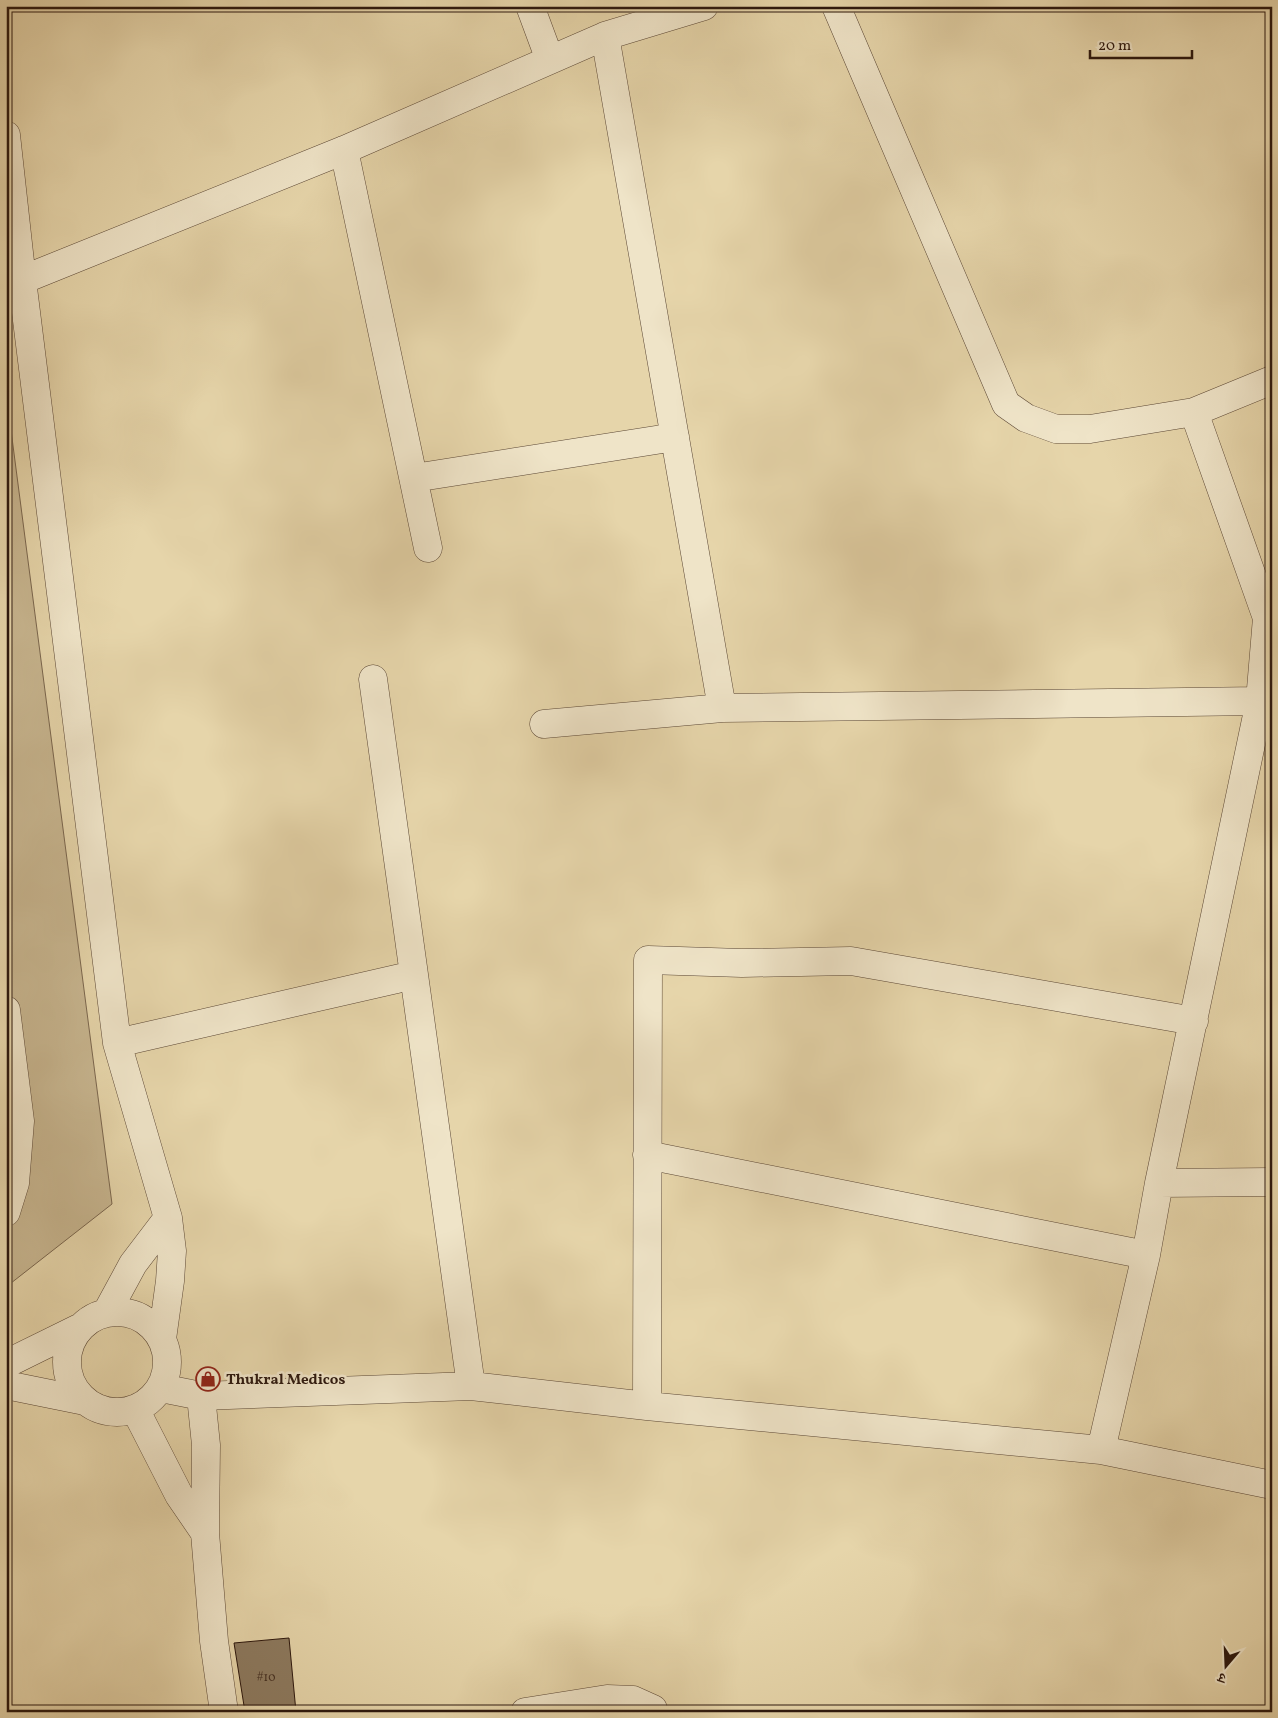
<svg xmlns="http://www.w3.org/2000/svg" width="1278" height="1718" viewBox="0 0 1278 1718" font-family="Vollkorn,'Noto Serif Devanagari',serif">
<rect width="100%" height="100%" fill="#e6d5aa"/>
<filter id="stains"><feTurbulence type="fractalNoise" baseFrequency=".004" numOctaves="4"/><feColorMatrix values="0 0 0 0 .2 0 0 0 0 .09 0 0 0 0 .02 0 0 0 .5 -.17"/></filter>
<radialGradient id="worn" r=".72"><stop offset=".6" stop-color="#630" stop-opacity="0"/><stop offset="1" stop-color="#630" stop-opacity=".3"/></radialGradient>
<path fill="#c7b58f" stroke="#7a664e" d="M6 392 112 1204 6 1287Z"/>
<path fill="#8d7a5f" stroke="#2d180e" d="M289 1638 296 1712H245L234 1643Z"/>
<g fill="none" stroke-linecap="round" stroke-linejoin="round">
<g stroke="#5b4735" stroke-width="29">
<path id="minor" d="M530 6 550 60
M704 6 605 36 722 708
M836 6 1006 404 1026 418 1056 429H1090L1194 412 1267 618 1260 701 1159 1183 1146 1255 1101 1450
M6 135 22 280 117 1043 168 1218 172 1251 170 1281 162 1339
M344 150 428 548
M22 280 344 150 605 36
M1194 412 1272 380
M414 478 675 437
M373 679 471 1386
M544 724 722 708 1260 701 1272 697
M6 1010 20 1121 15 1183 6 1212
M117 1043 414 975
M647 1155 1146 1255
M1159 1183 1272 1182
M67 1362a50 50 0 1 1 100 0a50 50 0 1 1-100 0Z
M107 1312 133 1264 168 1218
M6 1364 79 1328
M6 1385 85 1401
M161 1388 201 1396 471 1386 647 1406 1101 1450 1272 1485
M201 1396 206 1445 205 1533 214 1641 224 1712
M647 1406 648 960 742 963 851 961 1194 1021
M135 1409 179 1495 205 1533
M525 1712 607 1699 633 1700 653 1709 654 1712"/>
</g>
<use href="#minor" stroke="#efe4c8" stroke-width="28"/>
</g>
<defs>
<g id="shop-ring" transform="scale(1.25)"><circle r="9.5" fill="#efe4c8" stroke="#8f2418" stroke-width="1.5"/><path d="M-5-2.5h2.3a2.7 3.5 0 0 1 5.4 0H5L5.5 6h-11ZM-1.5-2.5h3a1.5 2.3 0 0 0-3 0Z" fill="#8f2418"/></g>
</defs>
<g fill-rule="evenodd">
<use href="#shop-ring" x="208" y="1379"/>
</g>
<g text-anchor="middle" stroke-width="5" stroke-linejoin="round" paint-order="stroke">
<g font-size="12" fill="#453022">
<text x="266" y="1681">#10</text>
</g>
<g font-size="15" font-weight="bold" fill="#2d180e" stroke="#efe4c8" text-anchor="start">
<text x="226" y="1384">Thukral Medicos</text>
</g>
</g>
<rect width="1278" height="1718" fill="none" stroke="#e6d5aa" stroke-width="25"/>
<rect x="8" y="8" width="1263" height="1703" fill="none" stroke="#2d180e" stroke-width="2.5"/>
<rect x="12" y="12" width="1253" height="1693" fill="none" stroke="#2d180e"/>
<g transform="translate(1226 1666) rotate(199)" stroke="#efe4c8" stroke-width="4" paint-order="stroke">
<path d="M0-4L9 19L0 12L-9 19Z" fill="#2d180e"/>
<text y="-8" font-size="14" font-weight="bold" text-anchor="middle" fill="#2d180e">उ</text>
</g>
<path d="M1090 50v8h102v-8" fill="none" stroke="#2d180e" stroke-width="2.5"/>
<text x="1098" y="50" font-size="15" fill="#2d180e" stroke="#efe4c8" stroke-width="4" paint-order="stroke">20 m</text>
<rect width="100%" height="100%" filter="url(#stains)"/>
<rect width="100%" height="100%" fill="url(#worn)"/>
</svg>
